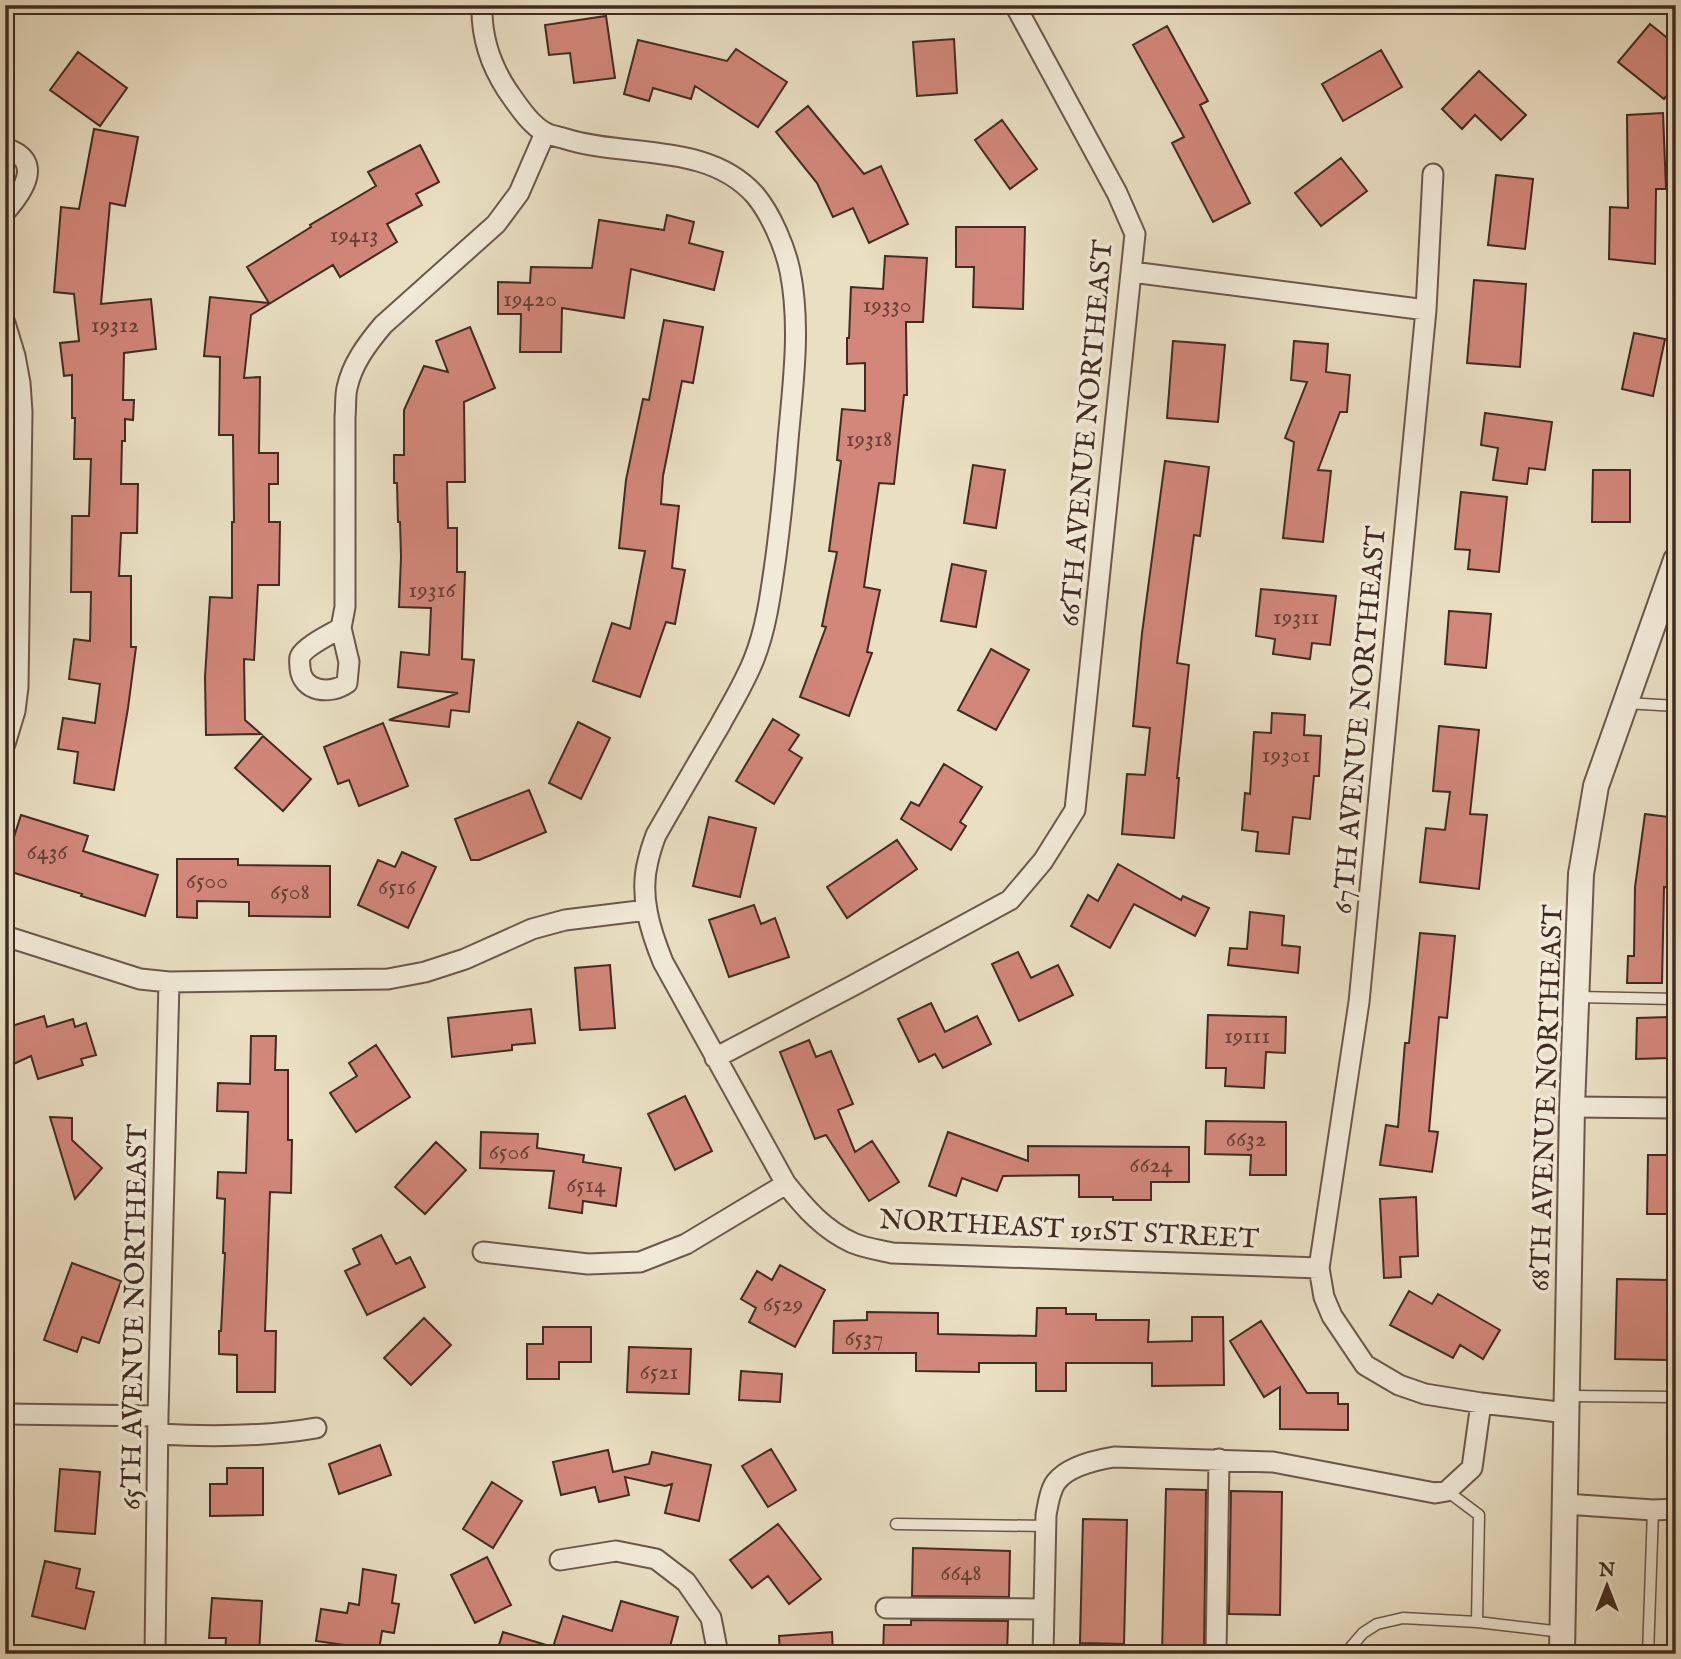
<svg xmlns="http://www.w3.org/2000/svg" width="1681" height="1659" viewBox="0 0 1681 1659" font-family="'IM FELL English',serif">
<rect width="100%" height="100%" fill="#e9dfc3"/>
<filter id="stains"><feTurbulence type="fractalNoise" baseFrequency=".00286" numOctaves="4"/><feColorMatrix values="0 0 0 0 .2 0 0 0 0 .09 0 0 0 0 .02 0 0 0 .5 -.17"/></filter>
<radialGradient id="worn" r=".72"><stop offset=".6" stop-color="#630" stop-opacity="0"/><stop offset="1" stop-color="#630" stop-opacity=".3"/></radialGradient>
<path fill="#d2877a" stroke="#412b21" stroke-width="2" d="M606 16 615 78 574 83 570 53 549 55 545 25Z
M1650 24 1676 45V84L1664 99 1618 62Z
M1167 26 1208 101 1200 105 1250 203 1213 222 1172 143 1184 137 1133 45Z
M954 39 957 93 917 96 913 42Z
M638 40 727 61 736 49 787 82 758 127 695 86 691 99 653 88 649 101 624 94Z
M1381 50 1402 87 1343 121 1322 84Z
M78 52 127 88 100 126 50 90Z
M1479 71 1526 115 1501 140 1475 115 1462 129 1442 109Z
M808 106 864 174 881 166 908 224 869 243 853 208 833 217 817 183 776 132Z
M1663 113 1666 189H1656L1655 264 1609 259 1610 207 1628 208 1627 115Z
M1002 120 1037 169 1010 189 975 140Z
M94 129 138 137 125 206 110 203 101 304 151 299 156 349 124 353 123 400H134L133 420 125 419V441H122L121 484H138L137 533H121L119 576H131V647H136L128 708 114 790 74 783 78 752 58 749 63 718 95 723 100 684 69 679 74 639 90 641 91 592H71L72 516H89L91 459H74L75 418H72V375L64 376 60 343 79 341 74 294 54 292 61 207 79 209Z
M420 145 439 182 416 194 422 205 387 224 397 242 340 277 333 265 251 315 244 378 260 377 259 453H278V484H269V522H280L279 585H258L254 660 244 659 245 720 261 734 206 735 205 677 210 597 232 598V522H234L233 435H219L220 357 204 356 210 297 269 303 247 267 311 227 310 225 376 186 368 172Z
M1341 158 1367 191 1321 226 1295 193Z
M1496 175 1533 179 1525 249 1488 245Z
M667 215 694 222 689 243 723 252 714 290 631 269 624 318 562 308 561 352H520L521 314H498V282L530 283 531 267 592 268 599 220 664 230Z
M956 227H1025L1023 309 973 307 974 267H956Z
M885 256 927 258 923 322H906L907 395H904L894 484 879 483 864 587 880 590 867 652 872 653 849 716 800 697 826 627 822 626 837 552 829 551 841 461 837 460 842 409 865 411V363L847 364V338H849L851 287 883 289Z
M1474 280 1526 284 1520 367 1467 363Z
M664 320 703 327 693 383 682 381 663 476 661 504 679 506 672 568 685 570 675 624 666 622 640 697 593 681 612 623 630 629 645 551 619 548 626 480 643 399 649 400Z
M470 327 495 388 464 402 465 482H447L448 528H457V572H465L462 659 474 660 469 712 451 710 449 727 389 720 458 693 398 687 401 652 429 655 431 608 399 607 401 557 400 522H398L397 483H394V455H404V410L424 366 448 372 436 341Z
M1634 333 1665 339 1653 396 1622 389Z
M1173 341 1225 345 1218 422 1167 418Z
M1294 341 1328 344 1326 372 1350 375 1347 412H1340L1318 470 1331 471 1323 542 1283 538 1294 442 1285 438 1307 382 1291 380Z
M1485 413 1552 422 1545 470 1529 468 1527 484 1493 480 1498 448 1481 445Z
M1165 461 1209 467 1200 536 1194 535 1177 663 1189 665 1177 778H1179L1174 838 1122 834 1127 774 1145 775 1150 728 1133 726 1142 633Z
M973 465 1005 470 996 528 964 523Z
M1593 470H1630V522H1592Z
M1461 492 1507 497 1499 572 1468 569 1470 550 1455 549Z
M952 564 986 571 976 627 941 621Z
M1261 589 1336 596 1330 645 1312 643 1310 659 1273 654 1275 639 1256 636Z
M1449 611 1491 614 1486 668 1445 664Z
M991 649 1029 670 996 730 958 710Z
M1272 713 1305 715 1304 735 1321 736 1319 776H1314L1310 819 1293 817 1289 854 1256 851 1258 832 1242 830 1245 793 1250 794 1254 732 1271 733Z
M773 719 799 735 789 750 802 758 774 804 736 781Z
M578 722 610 738 581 799 549 783Z
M383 723 408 786 359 806 349 780 338 784 324 747Z
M1439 726 1479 730 1470 814 1487 815 1479 889 1420 882 1426 828 1445 830 1450 792 1433 791Z
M263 736 311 779 283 811 235 768Z
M944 764 982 787 960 822 966 826 951 850 901 819 911 802 919 806Z
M529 790 546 832 479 860H471L455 819Z
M1645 814 1676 818V889L1664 887 1662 983H1627L1628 956H1634L1635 887Z
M21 815 88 836 83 851 158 875 145 916 81 896 82 894 5 870V865Z
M709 817 756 828 740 897 693 886Z
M897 840 917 869 847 918 827 887Z
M402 852 436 867 408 928 358 905 378 860 395 867Z
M177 859H238V865L330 866V917L249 916V902L197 901V918L177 917Z
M1118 864 1181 900 1183 896 1209 908 1195 936 1134 904 1110 948 1071 926 1088 895 1098 901Z
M754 905 761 924 775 918 789 957 729 977 709 920Z
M1250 912 1284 916 1282 945 1300 947 1298 973 1228 965 1230 948 1247 949Z
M1420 933 1455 936 1447 1018 1439 1017 1429 1131 1438 1132 1432 1172 1380 1165 1386 1125 1398 1127 1405 1043H1409Z
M1018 952 1031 978 1058 965 1073 995 1019 1021 992 964Z
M610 965 615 1028 580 1030 575 968Z
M931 1003 945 1032 977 1016 991 1044 943 1068 935 1054 919 1062 898 1019Z
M531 1009 535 1043 512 1045V1050L452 1057 448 1018Z
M1208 1015 1286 1017 1285 1053 1266 1052 1264 1088 1225 1086 1226 1068H1206Z
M44 1016 47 1027 73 1019 75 1027 86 1023 96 1055 81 1059 83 1065 38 1079 31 1056 5 1068V1028Z
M1669 1017V1058L1636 1059 1637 1018Z
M251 1036H276L275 1070H288V1140H292L291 1193 270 1192 265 1331H276L275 1392H237V1355L219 1354V1331H221L225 1253H223L225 1199 217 1198 218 1172 246 1173 248 1112 217 1111 218 1083 250 1084Z
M809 1040 816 1057 831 1051 853 1104 838 1110 855 1152 872 1141 899 1182 869 1201 826 1135 815 1139 780 1052Z
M376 1045 410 1097 356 1132 330 1093 357 1076 349 1063Z
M685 1096 712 1151 675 1170 648 1114Z
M50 1117 72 1118V1140L102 1168 75 1199Z
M1206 1121 1286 1122V1175H1250L1251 1155 1205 1154Z
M481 1132 538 1134 537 1148 584 1155 583 1162 621 1168 616 1206 583 1201 582 1213 549 1208 554 1171 480 1168Z
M948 1132 1028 1161V1146L1189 1147V1182H1151V1200H1113V1197H1079V1175L1003 1176 997 1191 962 1178 956 1196 929 1186Z
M436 1142 466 1170 425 1214 395 1187Z
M1648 1155H1676V1214H1647Z
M1416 1197 1418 1256 1400 1257 1401 1277 1384 1278 1380 1199Z
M381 1235 396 1264 410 1257 425 1287 367 1315 345 1271 360 1264 353 1249Z
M72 1263 121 1281 99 1343 82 1337 77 1352 44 1340Z
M780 1265 825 1290 795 1347 749 1322 756 1308 741 1299 757 1271 772 1280Z
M1617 1279 1669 1280 1667 1360 1615 1359Z
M1409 1291 1432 1304 1438 1294 1500 1330 1483 1359 1460 1345 1453 1358 1390 1325Z
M1037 1308H1066V1314H1096V1320H1149L1148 1342 1192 1341V1317H1223L1224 1385 1152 1386V1363H1066V1391H1036V1363H979V1372L916 1371V1353H833L834 1321 867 1320V1312L938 1313V1334L1036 1336Z
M424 1318 451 1345 411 1385 384 1358Z
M1261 1321 1307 1393H1338V1404H1348V1430L1280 1429V1387L1264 1397 1230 1341Z
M543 1327H591V1362H559V1379H527V1344H543Z
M629 1347 691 1349 689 1394 627 1392Z
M741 1371 782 1374 780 1402 739 1400Z
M380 1445 391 1475 339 1494 329 1464Z
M771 1449 796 1490 768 1507 742 1466Z
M608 1450 613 1472 649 1464 652 1452 711 1465 699 1521 665 1513 672 1484 665 1486 625 1477 629 1495 599 1502 595 1487 561 1495 553 1462Z
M227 1468H263V1515L210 1516V1484H227Z
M60 1469 100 1472 95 1534 55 1531Z
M492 1482 522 1501 493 1548 463 1529Z
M1166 1489 1206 1490 1204 1654H1162Z
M1231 1491 1282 1492 1280 1615 1229 1614Z
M1083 1519 1127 1520 1124 1644 1080 1643Z
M778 1524 821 1579 789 1604 768 1576 752 1588 730 1560Z
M913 1548 1010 1551 1009 1597 912 1596Z
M487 1557 511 1605 475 1623 451 1575Z
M45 1561 80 1569 76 1588 94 1592 85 1629 32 1616Z
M363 1569 396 1575 392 1603 399 1604 394 1633 382 1631 379 1650 316 1641 321 1609 347 1613 349 1603 359 1605Z
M212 1598 262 1601 259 1654H225L226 1638H209Z
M621 1601 678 1617 668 1654H496L503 1632 553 1647 563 1616 612 1631Z
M911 1620 1008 1621 1007 1654H883L884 1625H911Z
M832 1632 833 1654H780L779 1636Z"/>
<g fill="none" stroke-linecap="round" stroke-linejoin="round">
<g stroke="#6b584a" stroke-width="13">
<path id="service" d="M1626 703 1676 706
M1577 997 1676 999
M1568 1396 1676 1397
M1447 1491 1479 1515 1477 1622
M896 1524 1045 1526
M1345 1654 1363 1633 1377 1624 1403 1618 1477 1622 1562 1632
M1648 1654 1653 1510"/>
</g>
<g stroke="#6b584a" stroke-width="23">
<path id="minor" d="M482 5C481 36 490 64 507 90 517 104 530 125 546 133 552 136 560 137 566 139 627 158 708 142 755 195 771 214 785 247 790 271 801 326 793 384 788 440 785 479 781 517 776 556 771 591 767 626 754 659 745 682 732 703 720 725 699 761 677 798 656 835 653 843 650 852 648 861 639 895 650 930 663 962L786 1184C805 1208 824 1230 853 1243 865 1248 879 1250 892 1253L1319 1268
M5 148C45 160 23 192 5 212
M1433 174 1426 310 1359 1002 1319 1268 1324 1297 1332 1316 1365 1365 1399 1385 1425 1394 1481 1403 1567 1413
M1132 272 1426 310
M5 323 15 356 20 383 22 412 18 687 15 711 5 744
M341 628C331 634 305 646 300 657 299 659 300 665 300 668 302 692 330 695 347 683L349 662 341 628 345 607V417C346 407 345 397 347 388 352 364 367 344 383 325L496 224 519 193 545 133
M5 936 140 979 169 982 388 979 425 972 465 959 532 929 565 920 647 910
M715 1058 854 985 1010 900 1043 861 1075 810 1135 234 1117 193 1015 5
M1572 1107 1676 1108
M483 1252 588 1264 640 1262 686 1244 786 1184
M5 1414 158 1416
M158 1434C210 1437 264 1437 316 1428
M1565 1504 1653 1510 1676 1509
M560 1560 616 1551 656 1559 686 1582 711 1618 718 1654
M886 1608 1044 1609
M155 1654 158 1416 169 982
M1043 1654 1046 1515C1048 1504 1050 1490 1056 1482 1068 1466 1096 1460 1114 1457L1273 1462 1435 1493 1447 1491 1472 1468 1481 1403
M1216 1654 1219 1459"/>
</g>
<g stroke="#6b584a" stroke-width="28">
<path id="tertiary" d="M1562 1654 1572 1107 1581 874 1596 786 1676 560"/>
</g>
<use href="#service" stroke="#f1ead8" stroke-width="10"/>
<use href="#minor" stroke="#f1ead8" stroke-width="19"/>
<use href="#tertiary" stroke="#f1ead8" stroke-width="24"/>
</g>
<g text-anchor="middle" stroke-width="7" stroke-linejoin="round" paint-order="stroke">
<g font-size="24" fill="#654237">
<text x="354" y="242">19413</text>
<text x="530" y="306">19420</text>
<text x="887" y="312">19330</text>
<text x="115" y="332">19312</text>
<text x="869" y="446">19318</text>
<text x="432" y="597">19316</text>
<text x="1296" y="624">19311</text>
<text x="1286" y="762">19301</text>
<text x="47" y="859">6436</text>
<text x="207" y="888">6500</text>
<text x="397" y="894">6516</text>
<text x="290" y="899">6508</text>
<text x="1247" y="1043">19111</text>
<text x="1246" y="1146">6632</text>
<text x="509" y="1159">6506</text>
<text x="1151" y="1172">6624</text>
<text x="586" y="1192">6514</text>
<text x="783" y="1311">6529</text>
<text x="864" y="1345">6537</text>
<text x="659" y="1379">6521</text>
<text x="961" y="1580">6648</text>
</g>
<g font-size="28" fill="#412b21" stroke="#f1ead8">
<text transform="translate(1085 433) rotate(-85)" y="10">66TH AVENUE NORTHEAST</text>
<text transform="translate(1358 720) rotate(-85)" y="10">67TH AVENUE NORTHEAST</text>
<text transform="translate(1545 1098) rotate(-88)" y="10">68TH AVENUE NORTHEAST</text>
<text transform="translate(1069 1228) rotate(3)" y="10">NORTHEAST 191ST STREET</text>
<text transform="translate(133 1317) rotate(-89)" y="10">65TH AVENUE NORTHEAST</text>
</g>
</g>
<rect width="1681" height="1659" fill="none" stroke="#e9dfc3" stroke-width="28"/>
<rect x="7" y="7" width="1667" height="1645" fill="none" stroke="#412b21" stroke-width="3.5"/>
<rect x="14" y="14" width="1653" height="1631" fill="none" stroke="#412b21" stroke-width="2"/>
<g transform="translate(1607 1586)" stroke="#f1ead8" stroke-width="5" paint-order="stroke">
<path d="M0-5L12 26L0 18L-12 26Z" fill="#412b21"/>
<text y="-10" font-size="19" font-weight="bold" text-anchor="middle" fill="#412b21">N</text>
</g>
<rect width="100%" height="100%" filter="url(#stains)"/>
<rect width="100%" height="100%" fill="url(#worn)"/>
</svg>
